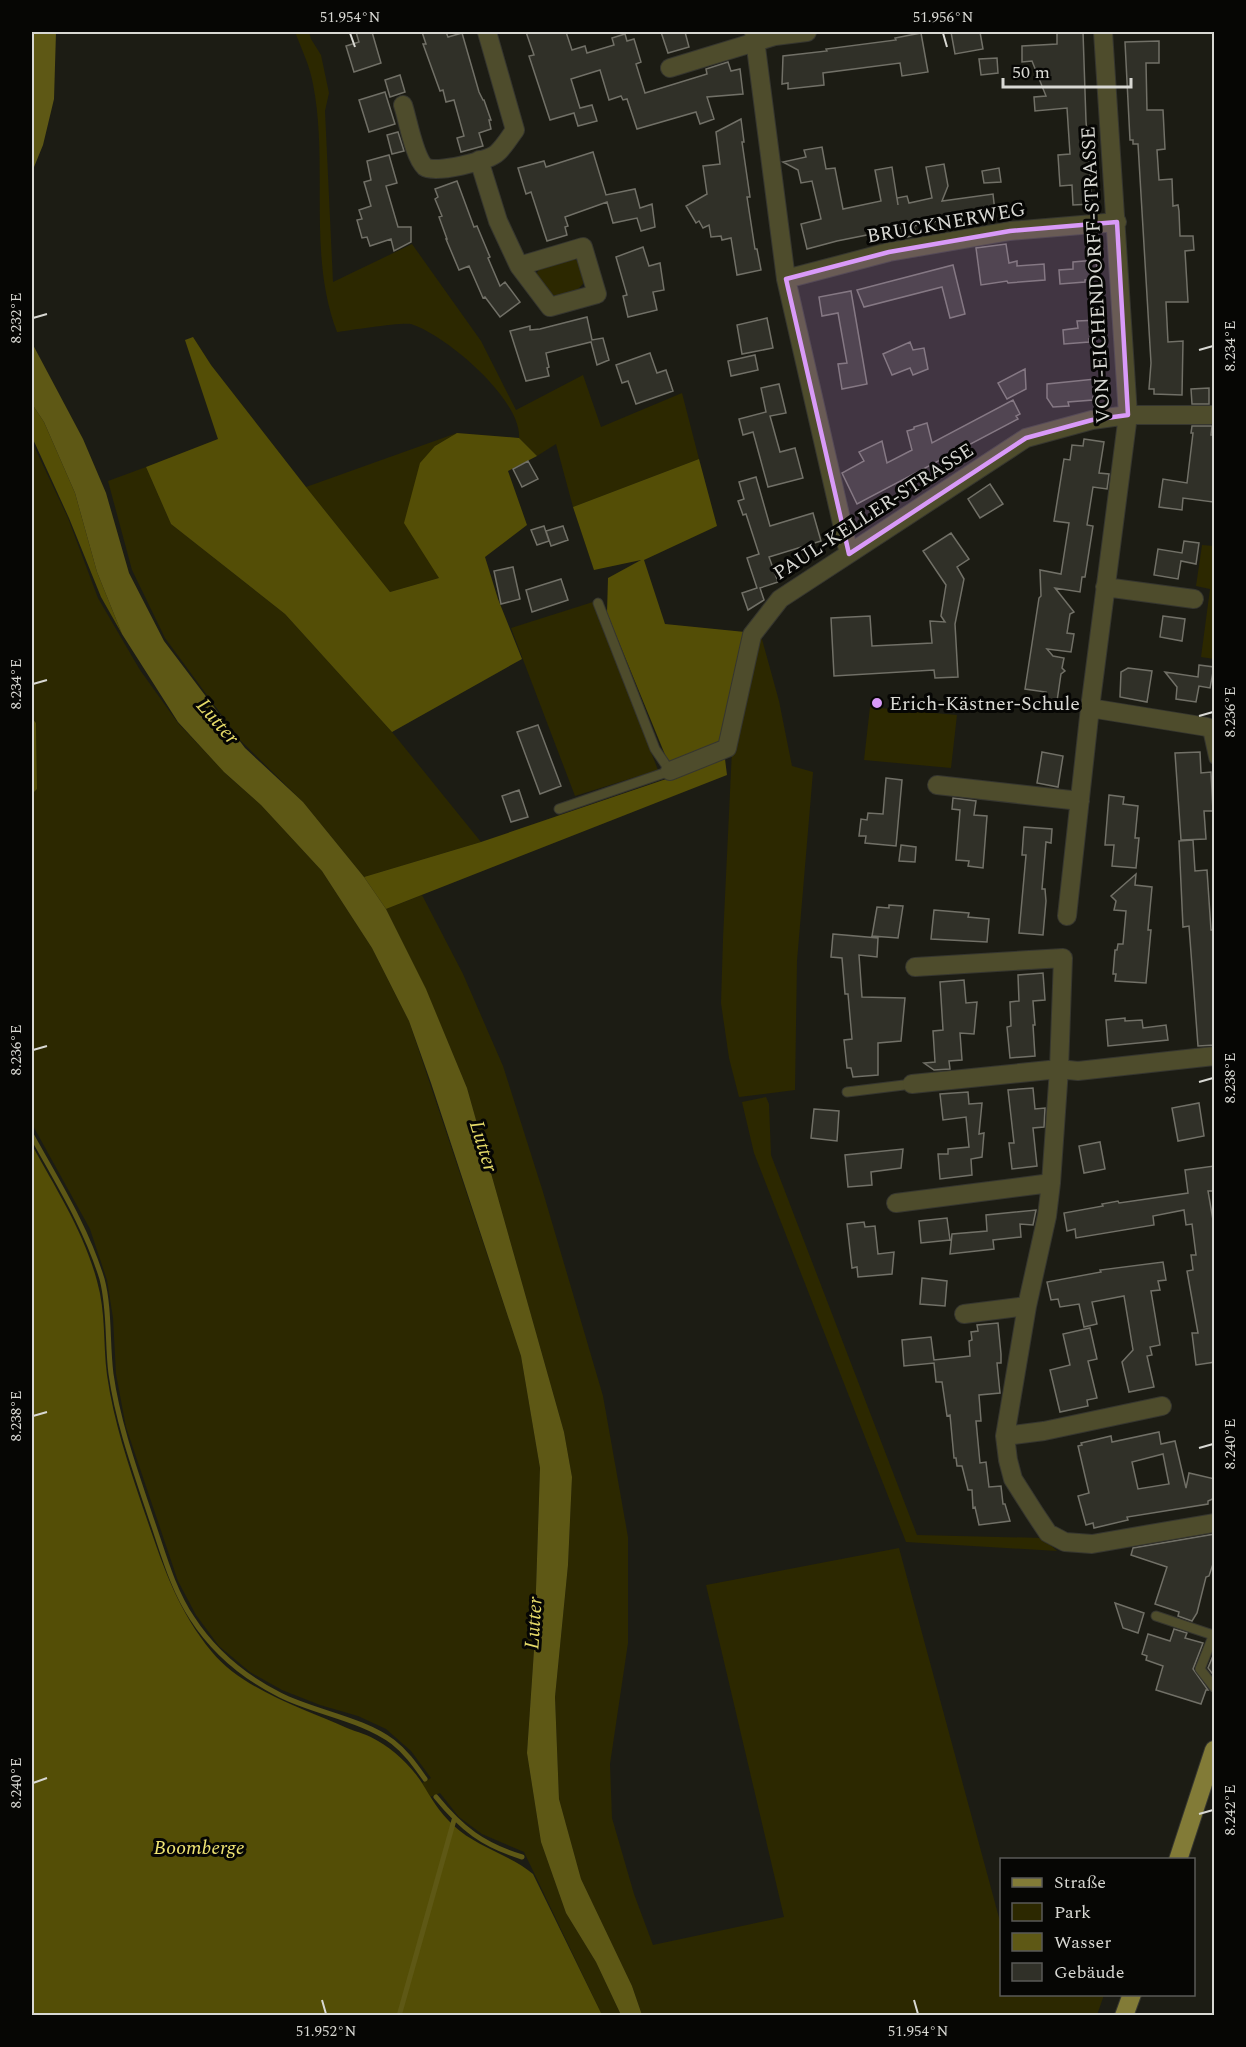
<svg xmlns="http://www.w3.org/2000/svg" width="1246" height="2047" viewBox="0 0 1246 2047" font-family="Spectral,serif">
<rect width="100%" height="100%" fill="#1c1c14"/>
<path fill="#2c2800" d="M295 32H309L311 39 321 55 329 93 325 111 333 282 412 244 481 341 516 410 583 375 601 427 682 393 699 459 573 507 556 444 537 456 519 438C522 400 446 335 411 324 402 322 351 330 337 332 307 254 329 165 313 84 310 66 301 48 295 32Z
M573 258 580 263 585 281C575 296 562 298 546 294L534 279 539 269Z
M457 433 435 446 439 578 390 592 306 487Z
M32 442 68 518 98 598 140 670 178 723 227 775 261 805 322 871 372 948 409 1021 521 1356 540 1468 534 1650 527 1753 541 1842 566 1913 596 1962 621 2015H602L524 1852 482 1834 459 1817 440 1793 430 1797 422 1783 431 1778 411 1751 386 1729 358 1716 320 1705 282 1690 250 1672 219 1646 196 1615 178 1581 126 1427 116 1374 113 1318 107 1280 90 1229 32 1124V794L37 789 36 723 32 718Z
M146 467 171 524 285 614 392 732 481 842 364 877 303 802 240 740 165 638 132 570 108 481Z
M1202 545 1214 546V659L1201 657 1210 589 1196 586Z
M593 602 658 770 575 796 511 628Z
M760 632 779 701 792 766 813 772 797 961 795 1090 739 1097 729 1058 721 1003 723 939 732 750Z
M870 707 957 715 951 768 864 760Z
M422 895 463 974 503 1066 543 1192 603 1396 628 1537V1643L610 1764 612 1818 634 1894 653 1945 784 1917 706 1585 899 1548 1001 1925 1002 1994 1104 1995 1097 2015H642L632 1986 581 1879 559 1799 555 1697 568 1565 572 1477 564 1432 467 1088 426 990 386 909Z
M766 1097 769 1104 771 1155 917 1535 1043 1538 1057 1551 906 1542 754 1153 742 1102Z"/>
<path fill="#544e06" d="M193 337 211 365 306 487 390 592 439 578 404 523 420 463 435 446 457 433 519 438 537 456 508 471 527 525 485 557 498 599 522 659 392 732 285 614 171 524 146 467 218 439 185 340Z
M32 404 44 422 75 493 97 572 122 634 101 597 69 518 32 437Z
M699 459 717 526 644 560 665 624 745 632 724 740 668 762 607 613 608 578 641 560 594 570 573 507Z
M32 718 36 723 37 789 32 794Z
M725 759 727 775 386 909 364 877 481 842Z
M32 1145C56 1189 84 1232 97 1281 106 1312 103 1344 107 1375 114 1423 128 1463 143 1508 162 1562 175 1607 212 1652 242 1689 304 1709 347 1728 357 1732 369 1735 378 1741 394 1750 412 1767 422 1783 431 1798 440 1813 453 1825 476 1847 509 1854 533 1874L602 2015H32Z"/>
<path fill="#5e5815" d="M32 32H56L54 99 43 145 32 172Z
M32 343 83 439 106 493 129 573 164 641 245 748 303 802 364 877 386 909 426 989 467 1088 564 1432 572 1477 568 1565 555 1697 559 1799 581 1879 632 1986 642 2015H621L596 1962 566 1913 541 1842 527 1753 534 1650 540 1468 521 1356 431 1083 409 1021 372 948 322 871 261 805 224 772 178 722 122 634 97 572 75 493 44 422 32 404Z"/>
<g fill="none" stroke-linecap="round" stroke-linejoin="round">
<path stroke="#5e5815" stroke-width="5" d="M32 1136C58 1183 86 1227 102 1279 110 1309 107 1343 111 1374 118 1423 135 1470 151 1518 163 1552 172 1588 192 1618 214 1652 244 1677 280 1695 313 1712 363 1719 393 1742 406 1752 415 1765 425 1779
M436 1797C462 1829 483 1845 522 1857
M399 2016 454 1820"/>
</g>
<path fill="#303028" stroke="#717067" stroke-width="1.5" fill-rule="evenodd" d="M356 32H372L381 63 354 72 346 46 359 42Z
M422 32H446L448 37 462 33 479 92 483 100H484L491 120H489L491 129 479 133 483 146 461 152 457 138 464 136 454 100 446 102 443 90 440 91 423 44H426Z
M526 32H566L572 50 585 46 587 53 614 45 612 38 625 34 627 41 634 39 641 62 636 64 645 93 707 74 706 69 728 62 731 71 740 69 743 94 707 97 714 119 700 124 696 112 637 129 627 99 623 100 621 96 609 100 600 70 571 79 580 108 592 105 597 121 578 126 574 113 550 120 529 56 534 55Z
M661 32H685L689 47 668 53Z
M951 32H980L983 49 955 54Z
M1057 32H1083L1086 121 1092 204 1073 205 1072 185 1060 186 1058 155 1070 154 1067 108 1035 111 1034 97 1046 96 1032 61 1022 62V46L1057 44Z
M921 33 928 72 902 76 900 63 823 73 824 85 788 89V83L782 84 783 56 827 51 826 49 896 40 895 38Z
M1159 41V63H1146L1147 110H1163L1165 149 1157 150 1159 180 1172 179 1173 206 1178 205 1179 211 1180 236H1193L1194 250 1185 251 1188 302H1166L1168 342 1183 341 1182 395 1154 394V389H1149L1151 363 1138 144H1133V140H1130L1125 42Z
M997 58 998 73 981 75 979 59Z
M400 75 405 92 390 97 385 80Z
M385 92 395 124 369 132 359 100Z
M741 119 744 142H742L750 197H747L755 249H757L761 270 737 275 731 238 722 240 721 236 711 237 709 225 703 228 699 221 696 223 686 206 707 194 703 166 720 164 716 132Z
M398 132 404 151 392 154 387 135Z
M822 147 826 169 835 168 843 209 881 201 875 170 892 167 898 205 897 198 907 196 909 203 932 198 926 167 944 164 948 186 942 201 993 194 995 212 966 215 914 226 916 235 903 238 902 228 837 241 807 249 801 224 821 219 812 181 801 183 798 170 783 162 806 157 804 150Z
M593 152 606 195 635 189 640 208 652 204 655 227 641 231 637 218 613 223 607 202 565 217 568 226 565 227 567 235 547 241 531 192 526 194 518 168 544 161 546 167Z
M389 155 397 183 386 186 398 227H411V242L394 251 391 239 370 246 367 237 362 238 357 220 362 219 359 210 371 206 364 182 371 180 367 161Z
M999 168 1001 182 984 183 982 171Z
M457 181 474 227 477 226 490 257 488 258 500 286 505 282 520 302 500 317 485 297 483 298 469 266 459 270 446 239H447L439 217 442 216 435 199 438 197 435 189Z
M1006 244 1009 263 1017 261V266L1044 264 1045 280 1008 283 1007 281 981 285 976 248Z
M643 247 649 266 660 263 664 290 653 292 657 310 628 317 623 296 627 295 616 257Z
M1096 260 1098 279 1085 280V282L1060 284 1059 270 1073 269V262Z
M953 265 965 314 950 318 942 287 864 307 857 290Z
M851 291 867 384 842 389 838 364 847 363 838 313 822 316 819 297Z
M587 317 592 340 603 338 609 360 597 365 591 342 546 353 549 367 547 368 549 376 526 381 510 331 530 326V330L540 329Z
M767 318 773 348 742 354 737 325Z
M1100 320 1102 338 1089 339V342L1064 344 1063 330 1078 328 1077 321Z
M910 342 913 350 924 348 928 369 913 375 910 368 892 375 883 354Z
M650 353 657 373 666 370 673 391 636 404 628 381 622 383 616 365Z
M755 355 758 370 731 376 728 361Z
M1025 369 1026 389 1007 399 998 383Z
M1105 378 1106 396 1093 397V400L1068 402 1069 406 1053 407 1047 398V384Z
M779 384 786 413 770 416 780 452 795 448 803 478 768 487 753 432 743 435 739 419 766 412 761 388Z
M1209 388V404H1192L1191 389Z
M1013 400 1020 414 1016 416 1018 419 857 504 842 473 864 461 859 452 882 441 887 463 912 450 907 431 914 429V427L927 423 932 443Z
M1192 426H1212L1211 435H1215L1213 502 1183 498 1182 510 1159 507 1163 479 1187 483 1193 433H1191Z
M1084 439 1104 442 1099 473 1109 474 1107 489 1093 487 1087 525 1093 526 1085 577H1082L1080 592 1055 588 1074 612 1070 614 1067 633 1074 634 1071 652 1047 649 1053 656 1064 658 1062 668 1065 671 1061 674 1057 701 1044 700 1046 692 1025 689 1039 598 1041 596 1040 570 1061 574 1069 523 1054 521 1064 459 1070 460 1072 445 1083 446Z
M528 461 538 479 522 487 513 469Z
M756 477 770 526 813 513 821 541 769 557 778 582 760 588 764 600 748 610 742 593 757 588 747 558 759 554 746 514 743 515 738 501 744 499 739 482Z
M990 484 1003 504 980 518 968 499Z
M544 526 549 541 537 545 531 530Z
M563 526 568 540 551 546 546 531Z
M951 533 969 559 957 567 964 579 955 624 958 677 935 678 934 670 834 676 831 618 870 616 872 646 932 643 930 621 945 622 941 616 946 585 923 551Z
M1184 541 1199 543 1196 564 1181 561 1178 579 1154 575 1158 549 1182 553Z
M513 567 520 599 501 604 494 571Z
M561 579 568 600 532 612 526 590Z
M1163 616 1185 619 1182 641 1160 637Z
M1199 665 1214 667 1210 688 1199 686 1196 702 1176 699 1177 687 1165 672 1198 677Z
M1128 668 1152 671 1147 702 1120 697 1121 672Z
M538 725 561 786 540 794 517 732Z
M1042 752 1063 756 1058 787 1037 783Z
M1200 752 1201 773 1211 772 1213 811H1204L1206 839 1181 840 1175 753Z
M886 778 902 780 896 846 865 843 866 836H859L861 819 867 820 868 813 883 814Z
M519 790 528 817 511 822 502 796Z
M1109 795 1124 797 1123 804 1138 806 1135 838H1139L1136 868 1112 866 1114 845H1105Z
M953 798 976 801 974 815 987 816 983 868 968 866 969 861 956 860 960 810 952 809Z
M1024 827 1052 829 1051 843 1046 842 1042 889H1045L1046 901 1043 935 1019 933 1026 855H1022Z
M1193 840 1195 871 1207 870 1211 930H1215V1045L1198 1046 1189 926 1183 927 1179 841Z
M901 845 916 847 915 862 899 861Z
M1136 874 1135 885 1152 887 1148 930H1151L1146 983 1115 981 1116 974H1113L1115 950H1117L1118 944H1123L1126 911 1114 910 1116 901 1111 896Z
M889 905 903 906 898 938 872 936 877 907 889 908Z
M934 910 969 913 968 917 989 919 987 942 931 939Z
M833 934 878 938 877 957 859 955 862 997 905 998 901 1041 878 1043V1075L853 1077 851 1068H847L844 1040 852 1039 848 994H845L842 958 831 957Z
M1043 973 1045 1000 1033 1001 1035 1025H1033L1035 1056 1010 1058 1007 1027 1011 1026 1010 1002 1019 1001 1018 975Z
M964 980 966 1003 977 1002 974 1034 960 1033 962 1060 949 1061 950 1069 934 1070 924 1063 935 1062 933 1031 943 1030 940 982Z
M1125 1018V1021L1142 1020 1143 1028 1166 1025 1168 1040 1108 1046 1106 1020Z
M1033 1088 1035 1109 1045 1108 1044 1127 1033 1128 1037 1166 1012 1169 1009 1143H1014L1008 1090Z
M968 1092 969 1104 982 1103 979 1134 984 1133 982 1157 971 1159 972 1175 940 1179 938 1154H948V1149L969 1147 966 1117 943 1120 940 1094Z
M1199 1103 1204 1136 1178 1141 1172 1108Z
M814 1109 839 1111 837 1141 811 1138Z
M1100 1142 1105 1169 1084 1173 1079 1146Z
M903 1149 901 1168 871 1172 872 1185 848 1187 845 1155Z
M1214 1166V1191H1208L1213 1220H1215V1362L1196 1365 1192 1333H1198L1187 1271 1193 1270 1191 1255H1196L1192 1224 1186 1225 1184 1210 1153 1216 1154 1225 1076 1238 1075 1229 1067 1231 1064 1213 1103 1206 1102 1204 1118 1201 1119 1203 1188 1193 1185 1170Z
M1036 1210 1033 1225 1020 1224 1021 1237 993 1240 994 1249 950 1254 952 1234 987 1231 986 1215Z
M947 1218 950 1240 921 1243 919 1221Z
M864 1222 865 1227 875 1226 878 1254 894 1252 892 1274 858 1277 857 1267 852 1268 847 1224Z
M1163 1262 1166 1280 1158 1281 1160 1290 1151 1291 1160 1345 1150 1347 1152 1355 1147 1356 1154 1387 1129 1392 1122 1362 1133 1350 1124 1296 1092 1302 1097 1324 1084 1327 1079 1304 1060 1307 1058 1299 1051 1300 1047 1282 1101 1272 1100 1270Z
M922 1278 947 1281 945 1306 920 1304Z
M998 1323 1001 1354V1363H997L1000 1393 979 1395 981 1421H976L980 1463 986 1462 989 1487 1001 1486 1003 1504H1005L1010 1521 979 1525 975 1507 973 1508 972 1490H968L962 1466H957L956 1458H954L950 1415 947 1416 942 1382H936L934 1363 904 1366 902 1340 931 1337 934 1360 970 1356 969 1341 972 1340 971 1332 978 1331 977 1325Z
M1090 1328 1097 1359 1088 1361 1097 1398 1087 1400 1088 1406 1060 1412 1050 1370 1070 1365 1063 1334Z
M1159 1432 1161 1444 1175 1441 1186 1488 1189 1473 1215 1479V1498L1208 1501V1504L1127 1517 1128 1520 1094 1528 1093 1523 1086 1525 1078 1496 1089 1493 1078 1446 1082 1445 1081 1443 1111 1436 1112 1442ZM1163 1454 1169 1484 1138 1489 1132 1462Z
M1215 1534V1558L1209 1576 1206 1577 1197 1613 1192 1621 1178 1616 1179 1612 1155 1604 1167 1567 1131 1555 1133 1548Z
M1115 1603 1144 1613 1138 1633 1123 1628Z
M1174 1629 1187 1633 1185 1638 1203 1643 1193 1669 1208 1690H1206L1201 1704 1156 1690 1163 1666 1146 1660 1147 1656 1142 1654 1148 1634 1170 1641Z
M1215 1651V1677L1208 1668Z"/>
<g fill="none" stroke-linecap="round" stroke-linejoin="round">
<g stroke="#36362f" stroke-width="11">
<path id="lane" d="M1207 727 1214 759
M559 809 670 771 655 749 598 603
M847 1092 912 1084
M1156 1616 1213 1635
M1214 1634 1200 1669 1214 1687"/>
</g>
<g stroke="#36362f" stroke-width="20">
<path id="street" d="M754 32 786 279 849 554
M670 68 775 36 807 32
M403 105C408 120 414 157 425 167 434 174 489 161 497 153 504 147 509 138 515 130L487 32
M479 160 498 221 519 266 583 247 597 294 550 307 519 266
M786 279 889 252 1010 231 1117 222
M1105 587 1194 599
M1090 708 1207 727
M670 771 727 748 752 635 780 599 1026 438 1092 420 1128 415H1214
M937 785 1080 801
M1067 916 1090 708 1128 415 1103 32
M915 967 1063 958 1059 1069 1051 1183 1047 1216 1027 1306 1005 1436 1008 1460 1013 1479 1034 1512 1048 1533 1065 1542 1092 1544 1214 1523
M912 1084 1059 1069 1078 1071 1214 1056
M896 1203 1051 1183
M964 1314 1027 1306
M1005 1436 1044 1431 1162 1406"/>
</g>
<g stroke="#36362f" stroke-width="20">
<path id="primary" d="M1178 1860 1214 1750
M1124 2016 1132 1994"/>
</g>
<use href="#lane" stroke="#4e4c2c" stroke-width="9"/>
<use href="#street" stroke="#4e4c2c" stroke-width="18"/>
<use href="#primary" stroke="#827b37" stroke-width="18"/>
</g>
<path fill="#d99af8" fill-opacity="0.2" stroke="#d99af8" stroke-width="4.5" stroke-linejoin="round" d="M1117 222 1128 415 1092 420 1026 438 849 554 786 279 889 252 1010 231Z"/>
<path fill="none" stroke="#d8d8d3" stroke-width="2" d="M350 33 355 47M943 33 947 47M33 318 47 314M1199 350 1213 346M33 684 47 680M1199 716 1213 712M33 1050 47 1046M1199 1082 1213 1078M33 1416 47 1412M1199 1448 1213 1444M33 1783 47 1778M1199 1814 1213 1810M322 2000 326 2014M914 2000 918 2014"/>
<circle fill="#d99af8" stroke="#060604" stroke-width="2" cx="877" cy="703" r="6"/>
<g text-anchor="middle" stroke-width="6" stroke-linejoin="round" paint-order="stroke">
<g font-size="20" fill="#d8d8d3" stroke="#060604">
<text transform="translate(946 222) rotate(-10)" y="7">BRUCKNERWEG</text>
<text transform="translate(1095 275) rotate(-93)" y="7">VON-EICHENDORFF-STRASSE</text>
<text transform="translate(873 511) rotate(-33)" y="7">PAUL-KELLER-STRASSE</text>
</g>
<g font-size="20" fill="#d8d8d3" stroke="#060604" text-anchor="start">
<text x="889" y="710">Erich-Kästner-Schule</text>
</g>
<g font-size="20" font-style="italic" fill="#f1e674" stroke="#060604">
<text x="199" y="1854">Boomberge</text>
</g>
<g font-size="21" font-style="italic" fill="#e5da68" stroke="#060604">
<text transform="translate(218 721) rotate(49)" y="7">Lutter</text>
<text transform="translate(484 1146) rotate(73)" y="7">Lutter</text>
<text transform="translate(533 1623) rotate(-86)" y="7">Lutter</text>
</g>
</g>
<rect width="1246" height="2047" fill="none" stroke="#060604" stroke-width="66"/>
<rect x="1000" y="1858" width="195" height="138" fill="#060604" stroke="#5a5a57" stroke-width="1.5"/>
<rect x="1012" y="1878" width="30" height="9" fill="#827b37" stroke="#5a5a57" stroke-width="1.5"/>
<text x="1054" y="1888" font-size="18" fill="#d8d8d3">Straße</text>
<rect x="1012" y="1903" width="30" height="18" fill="#2c2800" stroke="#5a5a57" stroke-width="1.5"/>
<text x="1054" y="1918" font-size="18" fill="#d8d8d3">Park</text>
<rect x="1012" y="1933" width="30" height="18" fill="#5e5815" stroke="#5a5a57" stroke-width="1.5"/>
<text x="1054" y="1948" font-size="18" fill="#d8d8d3">Wasser</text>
<rect x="1012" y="1963" width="30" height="18" fill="#303028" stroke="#5a5a57" stroke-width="1.5"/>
<text x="1054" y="1978" font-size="18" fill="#d8d8d3">Gebäude</text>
<path d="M1003 78v9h128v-9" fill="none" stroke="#d8d8d3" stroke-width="3"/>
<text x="1012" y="78" font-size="18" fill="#d8d8d3" stroke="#060604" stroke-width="4.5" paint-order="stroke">50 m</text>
<rect x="33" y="33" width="1180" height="1981" fill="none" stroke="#d8d8d3" stroke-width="2"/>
<g font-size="15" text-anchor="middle" fill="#d8d8d3">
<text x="350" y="22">51.954°N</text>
<text x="943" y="22">51.956°N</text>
<text transform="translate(16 318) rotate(-90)" y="5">8.232°E</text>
<text transform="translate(1230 346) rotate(-90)" y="5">8.234°E</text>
<text transform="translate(16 684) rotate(-90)" y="5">8.234°E</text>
<text transform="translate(1230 712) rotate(-90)" y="5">8.236°E</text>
<text transform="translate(16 1050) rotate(-90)" y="5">8.236°E</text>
<text transform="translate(1230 1078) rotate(-90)" y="5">8.238°E</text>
<text transform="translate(16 1416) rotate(-90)" y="5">8.238°E</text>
<text transform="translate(1230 1444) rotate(-90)" y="5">8.240°E</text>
<text transform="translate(16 1783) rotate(-90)" y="5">8.240°E</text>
<text transform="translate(1230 1810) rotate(-90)" y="5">8.242°E</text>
<text x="326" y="2036">51.952°N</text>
<text x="918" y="2036">51.954°N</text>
</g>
</svg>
